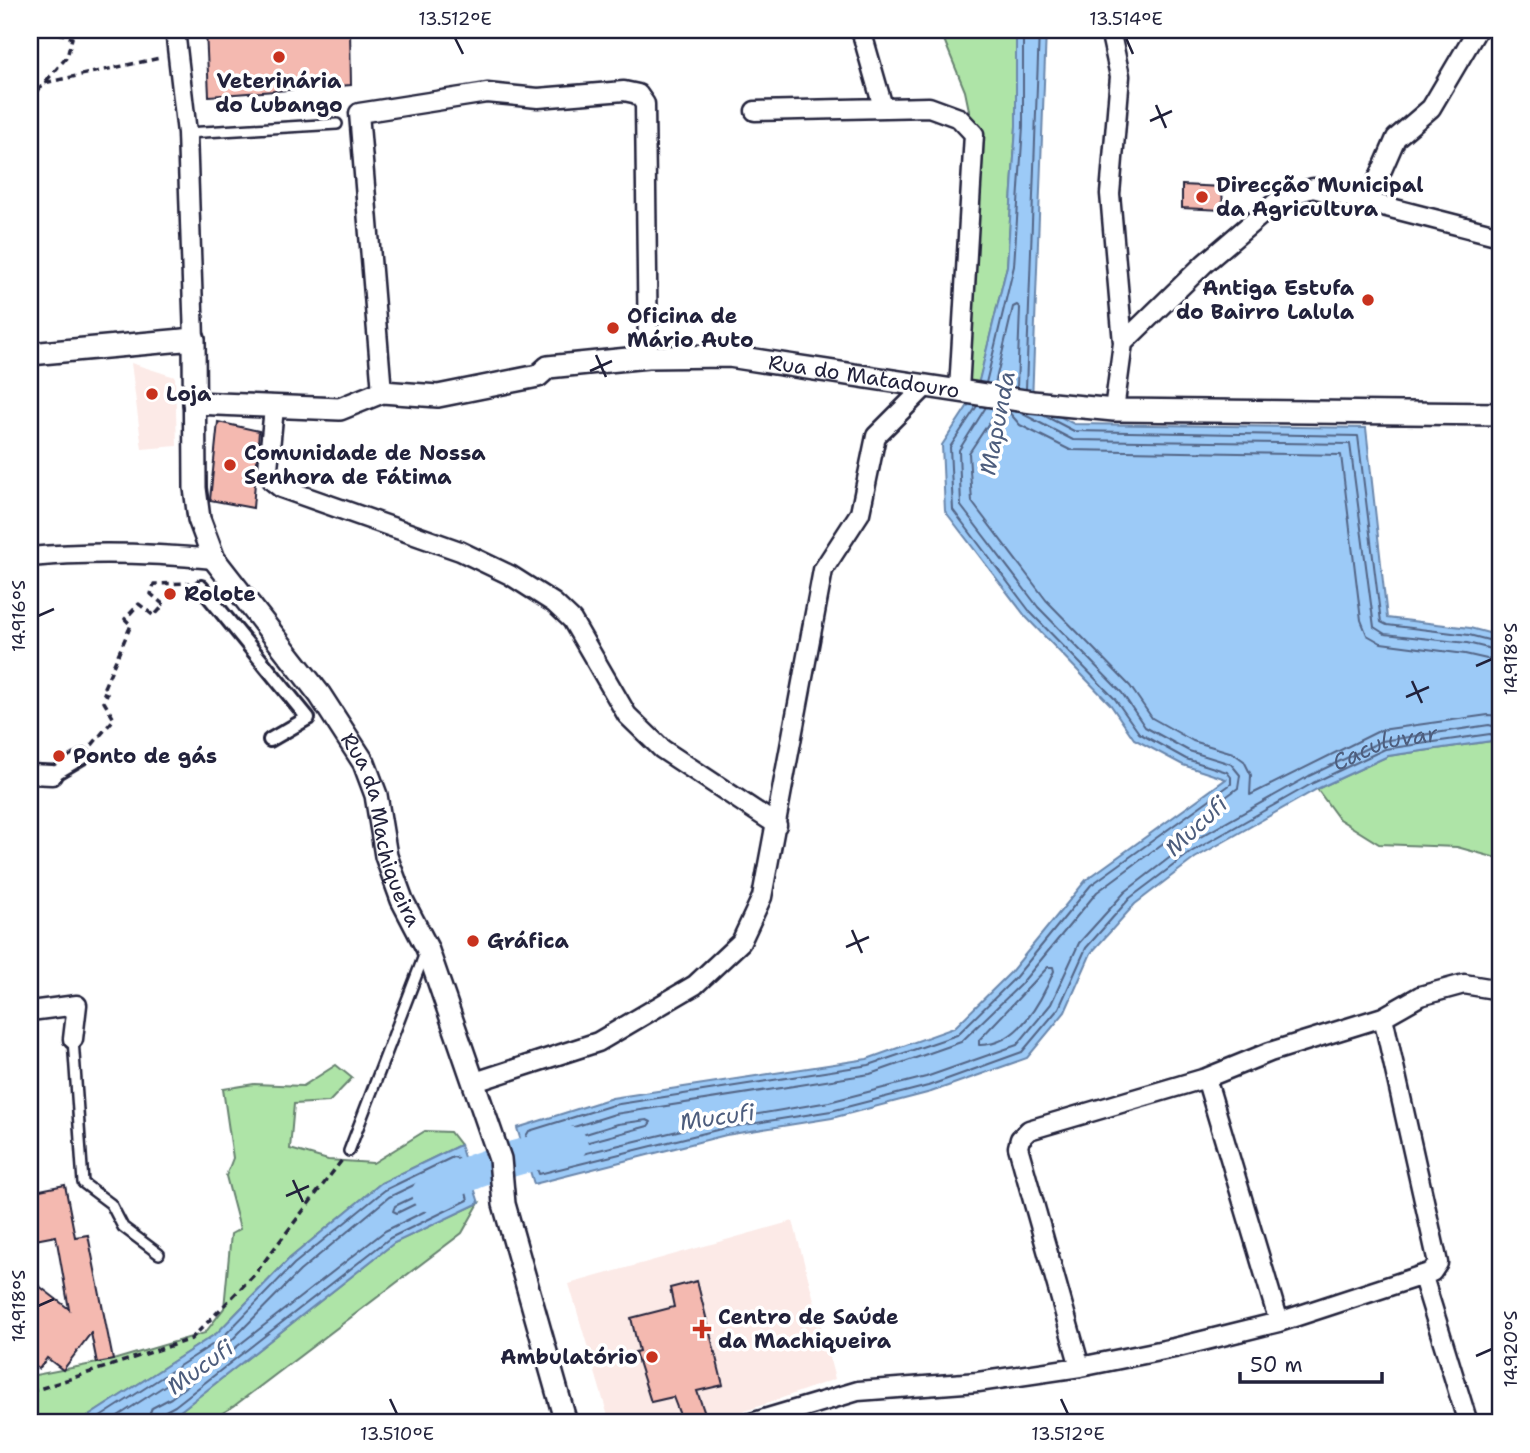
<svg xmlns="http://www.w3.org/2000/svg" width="1530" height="1453" viewBox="0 0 1530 1453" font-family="'Shantell Sans',sans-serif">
<rect width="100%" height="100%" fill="#fff"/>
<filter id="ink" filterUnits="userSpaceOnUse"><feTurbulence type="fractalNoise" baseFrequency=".0143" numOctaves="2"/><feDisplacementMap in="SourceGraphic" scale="14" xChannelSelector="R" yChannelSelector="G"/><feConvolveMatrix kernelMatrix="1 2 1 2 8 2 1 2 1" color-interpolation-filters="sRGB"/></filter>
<g filter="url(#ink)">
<path fill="#fceae7" d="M131 363 175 377 177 446 142 449Z
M793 1221 835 1379 712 1423H610L569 1284Z"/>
<path fill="#aee4a7" stroke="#688371" stroke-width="2" d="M940 30H1016V126L1007 266 976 394 959 390 974 134 965 91Z
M1492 741 1500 746V859L1457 847 1379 844 1339 819 1317 789 1388 756Z
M336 1065 352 1078 329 1102 294 1104 290 1149 328 1160 373 1163 425 1131 450 1132 460 1145 381 1183 289 1259 217 1333 78 1423H30V1376L113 1360 205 1333 224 1308 231 1234 240 1229 226 1176 233 1158 223 1089 254 1084 303 1086Z
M479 1203 462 1233 234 1406 206 1423H156L179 1412 394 1243Z"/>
<path fill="#9ccaf7" stroke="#6b87ac" stroke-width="2" d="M1016 30H1046L1032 402 1074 424 1366 428 1387 618 1470 628 1500 636V746L1491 741 1388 756 1317 789 1195 858 1135 904 1091 953 1065 1012 1027 1058 931 1092 832 1118 726 1135 534 1184 517 1128 612 1098 867 1059 954 1028 1010 973 1086 880 1226 779 1183 765 1134 739 1110 704 1026 617 945 511 942 445 976 393 1007 266 1016 126Z
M460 1145 479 1203 394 1243 179 1412 156 1423H78L217 1333 289 1259 381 1183Z"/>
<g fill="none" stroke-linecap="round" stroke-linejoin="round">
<g stroke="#536586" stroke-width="2">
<path d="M986 383 1014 266 1023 126V30"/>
<path d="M995 384 1013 307 1017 305 1020 308 1017 387"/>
<path d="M1026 389 1039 30"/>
<path d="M977 406 950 447 953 510 1031 613 1115 699 1139 733 1186 759 1227 772 1231 777V784L1091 885 1015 978 957 1035 869 1065 613 1105 529 1131 526 1136 539 1174 725 1128 831 1111 928 1086 1022 1052 1059 1008 1086 948 1130 898 1191 852 1313 783 1385 749 1490 734 1500 738"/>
<path id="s1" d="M986 407 959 450 961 506 1038 607 1122 693 1145 727 1189 751 1231 764 1240 775 1238 788 1097 892 1021 984 961 1042 870 1074 615 1114 539 1138 545 1163 723 1120 829 1102 926 1077 1017 1045 1051 1004 1079 943 1125 892 1186 845 1309 776 1382 741 1489 725 1500 728"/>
<path d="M998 409 969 453 972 502 1046 600 1130 686 1152 718 1193 741 1233 753 1244 761 1251 775 1250 795 1381 730 1488 715 1500 716"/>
<path d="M1008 411 1020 425 1070 450 1341 455 1361 620 1367 635 1381 643 1465 654 1500 662"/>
<path d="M1021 413 1073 440 1350 444 1374 627 1385 634 1467 643 1500 651"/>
<path d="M1043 415 1074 431 1358 436 1381 622 1387 625 1469 635 1500 643"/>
<path d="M1048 967H1053L1054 971C1041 1002 1018 1046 979 1045V1040Z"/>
<path d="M647 1120 651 1122 648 1126 555 1151 551 1148 553 1144 618 1124Z"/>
<path d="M441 1184 445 1185 444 1190 397 1213 393 1211 395 1206Z"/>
<path d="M91 1423 221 1339 294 1264 385 1190 453 1157 457 1158 468 1200 390 1238 175 1406 158 1415 155 1423"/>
<path d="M107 1423 226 1346 300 1271 389 1197 447 1169 451 1170 458 1195 385 1231 171 1398 152 1408 146 1423"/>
</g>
<path stroke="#9ccaf7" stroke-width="35" d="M429 1194C472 1167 521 1156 570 1144"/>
</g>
<path fill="#f4b9b0" stroke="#22223b" stroke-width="2" d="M206 30H350L351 85 209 96Z
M1182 185 1222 187 1223 210 1182 208Z
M218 422 259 431 253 508 210 500Z
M65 1185 75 1237 88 1235 113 1360 97 1363 91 1333 63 1370 47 1358 39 1369 30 1363V1279L69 1309 56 1236 30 1241V1192Z
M697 1281 723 1385 697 1391 707 1420 683 1423 673 1397 651 1402 635 1352 639 1351 631 1318 674 1307 670 1288Z"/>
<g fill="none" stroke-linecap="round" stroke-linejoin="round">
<g stroke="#22223b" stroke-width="14">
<path id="service" d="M187 133 337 124
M73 1039 83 1183 111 1204 123 1227 159 1254
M349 1151 425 953"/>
</g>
<g stroke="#22223b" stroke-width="18">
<path id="pedestrian" d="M201 587 308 718 270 740
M52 775 84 756"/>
</g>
<g stroke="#22223b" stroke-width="23">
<path id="minor" d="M175 30 187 133 194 339
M861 30 883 107
M1110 30 1120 76 1110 194 1123 343 1114 410
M755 111 929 107 959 118 974 134 959 390
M1368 202 1396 138 1431 108 1477 30
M1123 343 1205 263 1281 198 1313 188 1500 236
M382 392 359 113 487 93 538 98 624 91 638 94 645 104 648 357
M274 408 268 468 271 480 281 488 460 551 510 575 554 603 572 620 627 715 662 749 777 825
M30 557C92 551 152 553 214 559
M30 774 52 775
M30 1011 77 1005 73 1039
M1206 1078 1279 1322
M475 1082 598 1042 695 985 741 942 762 897 823 570 860 513 876 436 926 386
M1423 1277 1468 1423
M1080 1367 1018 1147 1020 1139 1029 1130 1206 1078 1270 1052 1383 1017 1420 996 1464 984 1500 990
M751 1423 858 1391 978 1382 1080 1367 1174 1348 1279 1322 1432 1272 1438 1263 1383 1017"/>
</g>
<g stroke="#22223b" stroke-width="26">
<g id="tertiary">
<path id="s2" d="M30 354 194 339 195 488 199 519 214 559 320 695 364 763 376 795 386 856 402 900 427 948 500 1159 504 1204 566 1423"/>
<path id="s3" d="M194 403 340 409 382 392 438 396 538 376 548 367 648 357 729 356 1032 402 1114 410 1500 414"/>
</g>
</g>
<path stroke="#22223b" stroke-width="3.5" stroke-dasharray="7 5" stroke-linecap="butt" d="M46 81 67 57 72 38 59 33 61 30
M30 101 44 83 160 58
M92 745 114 719 104 702 107 694 102 692 131 625 125 619 139 604 154 616 164 605 151 594 154 584 189 583
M30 1392 191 1339 254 1275 342 1160"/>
<use href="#service" stroke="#fff" stroke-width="9"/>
<use href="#pedestrian" stroke="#fff" stroke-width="12"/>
<use href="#minor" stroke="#fff" stroke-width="18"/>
<use href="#tertiary" stroke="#fff" stroke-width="21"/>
</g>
</g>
<path fill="none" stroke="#22223b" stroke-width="2.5" d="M455 38 463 54M1126 38 1133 54M1156 105 1166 128M1150 121 1172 111M596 355 606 377M590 371 612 361M38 616 54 609M1476 666 1492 659M1412 681 1422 703M1406 697 1429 687M852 930 862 953M846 947 869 937M293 1180 303 1202M286 1196 309 1186M38 1306 54 1299M1476 1356 1492 1349M390 1399 397 1414M1061 1399 1068 1414"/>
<g fill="#c8321e" stroke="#fff" stroke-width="2.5">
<circle cx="279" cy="57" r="7"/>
<circle cx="1202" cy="197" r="7"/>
<circle cx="1368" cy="300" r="7"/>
<circle cx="613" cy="328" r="7"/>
<circle cx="152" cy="394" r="7"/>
<circle cx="230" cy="465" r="7"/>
<circle cx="170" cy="594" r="7"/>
<circle cx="59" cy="756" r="7"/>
<circle cx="473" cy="941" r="7"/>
<path d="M698.5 1318.5h7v7h7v7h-7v7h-7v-7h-7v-7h7z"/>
<circle cx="652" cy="1357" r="7"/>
</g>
<g text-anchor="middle" stroke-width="7" stroke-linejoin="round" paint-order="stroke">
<g font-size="21" font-weight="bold" fill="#22223b" stroke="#fff" text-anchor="start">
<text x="279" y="88" text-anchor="middle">Veterinária<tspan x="279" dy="24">do Lubango</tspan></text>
<text x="1216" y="192">Direcção Municipal<tspan x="1216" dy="24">da Agricultura</tspan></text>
<text x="1354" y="295" text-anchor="end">Antiga Estufa<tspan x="1354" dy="24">do Bairro Lalula</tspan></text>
<text x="627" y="323">Oficina de<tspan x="627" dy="24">Mário Auto</tspan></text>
<text x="166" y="401">Loja</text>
<text x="244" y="460">Comunidade de Nossa<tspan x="244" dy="24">Senhora de Fátima</tspan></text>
<text x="184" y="601">Rolote</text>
<text x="73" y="763">Ponto de gás</text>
<text x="487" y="948">Gráfica</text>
<text x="718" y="1324">Centro de Saúde<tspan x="718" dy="24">da Machiqueira</tspan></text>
<text x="638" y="1364" text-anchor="end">Ambulatório</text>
</g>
<g font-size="21" fill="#22223b" stroke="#fff">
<text dy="7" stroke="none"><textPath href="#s3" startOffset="681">Rua do Matadouro</textPath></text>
<text dy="7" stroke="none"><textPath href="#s2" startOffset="710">Rua da Machiqueira</textPath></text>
</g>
<g font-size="23" font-style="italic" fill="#4d5d7d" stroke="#fff">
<text transform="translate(997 423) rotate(-79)" y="8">Mapunda</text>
<text dy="8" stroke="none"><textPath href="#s1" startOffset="2331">Caculuvar</textPath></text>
<text transform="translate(1196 826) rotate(-43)" y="8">Mucufi</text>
<text transform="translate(717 1117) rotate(-8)" y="8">Mucufi</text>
<text transform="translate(200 1367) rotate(-36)" y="8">Mucufi</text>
</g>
</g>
<rect width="1530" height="1453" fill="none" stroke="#fff" stroke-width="77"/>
<path d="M1240 1372v10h142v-10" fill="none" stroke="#22223b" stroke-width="3.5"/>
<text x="1250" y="1372" font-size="21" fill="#22223b" stroke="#ffffff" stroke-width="5" paint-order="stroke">50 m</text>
<rect x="38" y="38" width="1454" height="1376" fill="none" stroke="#22223b" stroke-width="2.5"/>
<g font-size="18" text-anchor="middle" fill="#22223b">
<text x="455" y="25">13.512°E</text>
<text x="1126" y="25">13.514°E</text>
<text transform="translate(19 616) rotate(-90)" y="6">14.916°S</text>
<text transform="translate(1511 659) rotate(-90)" y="6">14.918°S</text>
<text transform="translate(19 1306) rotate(-90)" y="6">14.918°S</text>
<text transform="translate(1511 1349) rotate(-90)" y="6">14.920°S</text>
<text x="397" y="1440">13.510°E</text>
<text x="1068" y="1440">13.512°E</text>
</g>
</svg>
